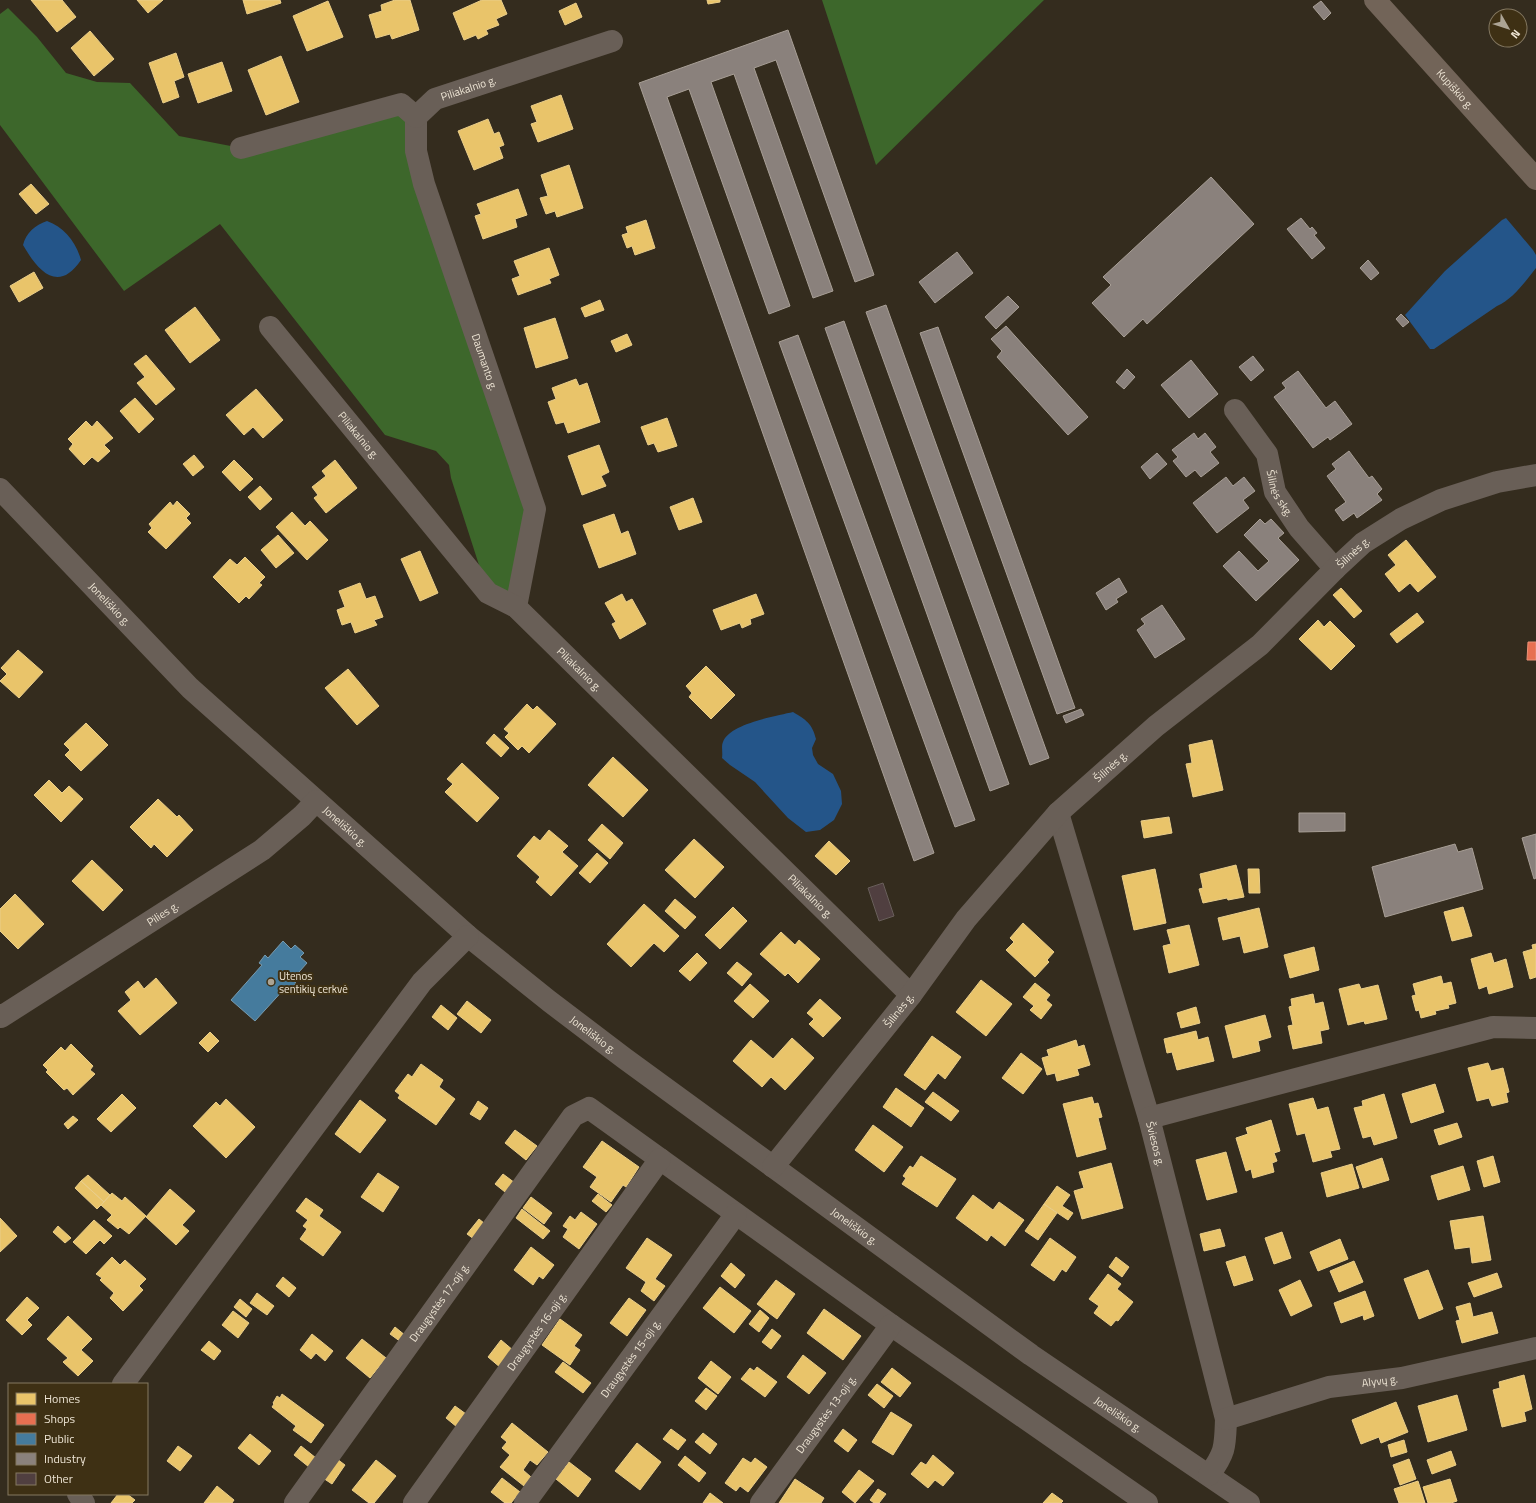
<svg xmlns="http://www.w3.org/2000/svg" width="1536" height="1503" viewBox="0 0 1536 1503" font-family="'Titillium Web',sans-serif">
<rect width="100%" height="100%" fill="#342c1e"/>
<path fill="#3d672b" d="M822 0H1044L876 165Z
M8 8 37 37 66 73 97 82 130 83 179 136 241 148 401 104 535 509 516 607 488 593 451 478 449 465 436 451 385 435 220 224 124 291 0 125V14Z"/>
<path fill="#245589" d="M1506 218 1533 250 1536 255V268C1525 282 1513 299 1497 306L1434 349H1430L1405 315 1445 271 1502 220Z
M47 221C64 227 76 242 81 260 58 294 38 271 23 245 26 233 35 225 47 221Z
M793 712C806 720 812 723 816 739L812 748 813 755 818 764 833 774 841 791 842 804 834 820 820 830 806 832 788 818 755 782 730 765 722 758C723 753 721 746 723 742 729 724 776 716 793 712Z"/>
<path fill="#e9c46a" stroke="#eace8a" d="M31 0H62L76 17 57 32Z
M137 0H163L148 13Z
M243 0H280L281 3 247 14Z
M395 0H410L419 30 392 39 390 34 376 38 369 15 382 11 381 5Z
M482 0H501L507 14 496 19 499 25 486 30 488 34 478 39 476 35 464 40 453 13Z
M707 0H720V2L708 4Z
M328 1 343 37 307 51 293 16Z
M576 3 582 17 565 25 559 11Z
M90 31 114 59 94 76 71 48Z
M176 53 184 77 174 81 179 97 163 103 149 63Z
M281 56 299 102 266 115 248 70Z
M222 62 232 91 198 103 188 74Z
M561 95 573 129 538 142 531 124 537 122 531 106Z
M488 119 494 134 499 132 504 145 499 147 503 158 474 170 458 131Z
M569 165 583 208 557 217 555 211 546 214 540 198 548 196 541 175Z
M31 184 49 204 36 214 19 194Z
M518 189 527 215 515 219 517 227 483 239 475 216 481 214 477 204Z
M646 220 655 248 635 255 632 246 627 248 622 235 628 233 626 227Z
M549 248 559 275 549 279 551 283 518 295 512 279 520 276 514 261Z
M34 272 43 288 19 302 10 286Z
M600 300 604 310 585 317 581 308Z
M195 307 220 340 190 363 165 330Z
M555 318 568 358 536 368 524 328Z
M627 334 632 345 616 352 611 341Z
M146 355 175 389 156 405 137 383 145 377 134 364Z
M576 379 579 386 587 383 600 422 568 433 564 422 556 424 548 402 556 399 552 388Z
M256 389 283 420 263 438 253 427 244 435 226 415Z
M135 398 154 419 139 433 120 411Z
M667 418 677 446 658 452 654 443 648 445 641 427Z
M86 421 92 427 97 421 113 438 104 445 110 451 98 462 92 457 84 465 69 449 73 444 68 439Z
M599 445 609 472 601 476 606 486 582 495 568 456Z
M194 455 204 467 193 476 183 464Z
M234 460 253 479 240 491 222 472Z
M335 460 357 488 326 513 314 498 318 495 312 487 326 476 322 471Z
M260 486 272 499 260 510 248 497Z
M693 498 702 522 679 530 670 507Z
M177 501 190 514 186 518 191 523 166 549 148 532 152 528 149 524 170 502 173 506Z
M292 512 305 526 310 521 328 540 307 560 276 527Z
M614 514 621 534 628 531 636 554 599 568 583 525Z
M278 535 294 553 276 568 261 550Z
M1406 540 1436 577 1418 592 1410 583 1399 592 1385 574 1396 565 1388 555Z
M420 551 438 593 420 601 401 559Z
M245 557 265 577 259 583 262 585 249 599 246 596 239 603 213 577 230 559 237 565Z
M360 583 366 599 375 596 383 617 374 620 377 625 355 633 351 622 342 625 337 610 345 607 339 591Z
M1341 588 1362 611 1354 618 1333 595Z
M622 594 626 602 632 599 646 624 620 639 612 624 616 622 605 603Z
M756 594 764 614 750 619 751 624 742 628 740 623 721 630 713 610Z
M1417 613 1424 622 1397 643 1390 634Z
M1318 620 1324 627 1330 621 1355 646 1331 670 1299 639Z
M18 650 43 672 19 698 0 681 7 674 1 668Z
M706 666 735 695 711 719 689 697 692 693 686 686Z
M348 669 379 706 357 725 325 688Z
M527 704 533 710 537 706 556 724 529 753 522 746 518 750 505 737 509 733 504 729Z
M86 723 108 745 81 771 65 755 70 750 64 744Z
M494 734 509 748 501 757 486 743Z
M1212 740 1223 790 1193 797 1186 764 1192 763 1189 745Z
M613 757 648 790 623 817 588 785Z
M462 763 499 798 477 822 445 792 453 784 447 779Z
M49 780 62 793 69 786 83 799 61 822 34 795Z
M158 799 177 817 179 815 193 830 167 857 154 844 151 848 130 827Z
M1169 817 1172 833 1144 838 1141 821Z
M602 824 623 843 610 859 588 840Z
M549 830 568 846 562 852 578 866 551 896 536 882 540 877 517 856 534 836 540 841Z
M694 839 724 867 695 898 665 870Z
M829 841 850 861 836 875 815 856Z
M597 853 608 863 590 883 579 873Z
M92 860 123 890 103 911 72 881Z
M1236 865 1244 897 1228 900 1227 898 1203 903 1199 889 1203 888 1200 874Z
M1155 869 1166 923 1134 930 1122 876Z
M1248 869H1259L1260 893H1249Z
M15 894 44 924 18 949 0 931V909Z
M675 899 696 917 685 929 665 911Z
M644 904 679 936 664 952 654 943 631 967 607 944Z
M733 907 747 921 720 949 705 935Z
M1463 907 1472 936 1452 941 1444 912Z
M1259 908 1268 947 1244 953 1240 936 1223 940 1218 918Z
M1023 923 1054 952 1047 960 1049 962 1035 977 1006 950 1014 942 1010 938Z
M1189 925 1199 965 1169 973 1163 946 1171 944 1167 930Z
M781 932 795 945 799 940 820 959 798 983 788 973 785 976 760 954Z
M1536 944V977L1530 979 1523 952 1533 949 1532 945Z
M1314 947 1319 970 1290 978 1284 955Z
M697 953 707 963 690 981 679 971Z
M1491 953 1494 963 1506 959 1513 987 1489 994 1487 986 1479 989 1471 959Z
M737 962 752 974 742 986 727 973Z
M1441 976 1443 984 1451 982 1456 1003 1448 1005 1449 1008 1435 1011 1436 1014 1421 1018 1419 1010 1416 1011 1412 996 1416 995 1413 984Z
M156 978 177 1003 140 1035 118 1011 131 1000 125 992 138 981 144 989Z
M981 980 1012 1004 986 1036 956 1012Z
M1035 983 1050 995 1046 1000 1052 1005 1041 1019 1030 1010 1034 1006 1023 997Z
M750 984 769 1001 753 1018 734 1001Z
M1359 984 1361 989 1378 985 1387 1019 1365 1024 1364 1021 1348 1025 1339 989Z
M1313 994 1315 1004 1323 1002 1329 1029 1320 1031 1322 1043 1293 1049 1288 1026 1293 1025 1289 1007 1292 1006 1291 999Z
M820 999 841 1018 823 1037 809 1024 814 1019 807 1013Z
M467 1001 491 1020 481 1033 457 1014Z
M441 1005 457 1018 448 1030 432 1017Z
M1196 1007 1200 1023 1181 1028 1177 1013Z
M1265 1015 1271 1037 1258 1041 1260 1051 1233 1058 1225 1026Z
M1196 1031 1198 1040 1208 1037 1214 1061 1177 1070 1172 1052 1167 1053 1164 1039Z
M210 1032 219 1041 208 1052 199 1043Z
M932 1036 961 1057 945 1079 938 1073 925 1090 904 1075Z
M792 1038 814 1058 785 1090 771 1077 762 1087 733 1061 751 1040 773 1059Z
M1076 1040 1078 1047 1084 1045 1090 1065 1077 1069 1079 1075 1057 1081 1055 1073 1047 1075 1042 1058 1049 1056 1047 1050Z
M71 1044 93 1066 90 1070 95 1074 73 1095 67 1088 64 1090 46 1072 48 1070 43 1065 61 1047 65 1051Z
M1021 1053 1042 1069 1023 1094 1002 1078Z
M1488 1063 1491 1071 1503 1068 1509 1092 1506 1093 1508 1102 1492 1106 1489 1098 1477 1101 1468 1068Z
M421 1064 443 1080 439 1087 455 1099 436 1125 398 1098 400 1095 395 1091 408 1074 412 1077Z
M1435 1084 1444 1112 1411 1123 1402 1094Z
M896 1088 924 1108 911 1127 883 1107Z
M933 1092 959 1111 951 1121 925 1102Z
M122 1094 136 1108 111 1132 97 1119Z
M1384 1094 1397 1138 1374 1145 1371 1136 1363 1138 1354 1108 1363 1106 1362 1101Z
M1092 1097 1094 1104 1098 1103 1102 1117 1098 1118 1106 1149 1077 1157 1063 1104Z
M1313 1098 1317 1110 1328 1107 1340 1149 1330 1151 1332 1157 1313 1162 1305 1133 1297 1135 1289 1104Z
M226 1099 255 1127 226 1158 193 1126 216 1102 220 1106Z
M360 1100 386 1120 360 1153 335 1134Z
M478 1101 488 1108 480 1120 470 1114Z
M73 1116 78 1120 68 1129 64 1124Z
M1271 1120 1280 1151 1274 1153 1277 1161 1272 1163 1274 1172 1253 1178 1251 1169 1246 1171 1236 1138 1248 1134 1246 1128Z
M1457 1123 1462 1137 1439 1145 1434 1130Z
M873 1125 903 1147 884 1172 855 1150Z
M515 1130 537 1146 526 1160 505 1143Z
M602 1141 639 1167 626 1187 623 1185 611 1202 590 1187 597 1177 583 1167Z
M1226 1152 1237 1192 1207 1200 1196 1160Z
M921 1156 956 1179 937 1207 902 1184 906 1178 903 1176 910 1166 913 1168Z
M1493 1156 1500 1182 1484 1187 1477 1161Z
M1382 1158 1389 1180 1363 1188 1356 1167Z
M1111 1163 1123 1208 1082 1219 1074 1191 1084 1188 1079 1172Z
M1352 1164 1359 1188 1327 1197 1321 1173Z
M1463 1166 1470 1190 1438 1200 1431 1176Z
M378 1173 399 1187 383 1212 361 1197Z
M503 1174 519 1186 510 1196 495 1184Z
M88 1175 110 1195 104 1202 81 1181Z
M81 1181 104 1202 97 1209 75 1188Z
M1057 1186 1070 1195 1062 1206 1073 1213 1068 1220 1044 1204Z
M170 1189 195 1211 182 1225 189 1231 176 1245 146 1217Z
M112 1193 122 1201 125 1197 146 1216 129 1234 120 1227 118 1229 107 1220 112 1215 101 1205Z
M598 1194 612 1205 606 1212 592 1201Z
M973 1195 993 1210 999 1202 1024 1220 1005 1246 991 1235 987 1241 956 1218Z
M531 1197 552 1213 544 1224 523 1208Z
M306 1198 323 1210 319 1216 341 1232 323 1256 300 1239 307 1229 303 1226 308 1220 296 1211Z
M1044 1204 1057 1213 1038 1240 1025 1231Z
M522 1209 550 1231 543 1239 516 1218Z
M581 1212 597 1224 579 1249 563 1237 568 1229 563 1226 570 1216 575 1220Z
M1483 1216 1491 1260 1472 1263 1470 1247 1455 1249 1450 1221Z
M0 1218 17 1236 0 1252Z
M479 1219 490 1228 478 1242 467 1234Z
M94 1220 112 1236 104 1244 100 1240 86 1254 73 1242Z
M58 1226 71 1238 65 1243 53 1232Z
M1220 1229 1225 1246 1204 1251 1200 1234Z
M1282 1232 1291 1258 1274 1264 1265 1238Z
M647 1238 672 1255 655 1279 665 1286 654 1301 641 1291 646 1282 626 1268Z
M1050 1238 1076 1257 1066 1272 1062 1269 1054 1281 1031 1265Z
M1340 1239 1348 1259 1318 1271 1310 1252Z
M531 1247 554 1265 543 1279 539 1276 533 1285 514 1270Z
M1245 1256 1253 1280 1234 1286 1226 1262Z
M112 1257 120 1265 125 1260 146 1279 139 1286 143 1290 123 1311 110 1298 114 1293 100 1280 102 1278 96 1274Z
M1116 1257 1129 1267 1122 1277 1109 1267Z
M1354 1261 1363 1282 1339 1292 1330 1271Z
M731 1263 745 1275 735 1288 721 1276Z
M1428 1270 1443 1309 1419 1319 1404 1279Z
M1497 1273 1502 1287 1474 1297 1468 1283Z
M1108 1274 1121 1284 1117 1289 1133 1302 1118 1321 1116 1320 1111 1326 1094 1313 1099 1306 1089 1299Z
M283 1277 296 1288 289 1297 276 1286Z
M776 1280 795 1294 777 1319 757 1304Z
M1300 1280 1312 1306 1291 1316 1279 1290Z
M720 1287 751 1311 734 1333 703 1308Z
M1365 1291 1374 1316 1364 1320 1363 1315 1341 1323 1334 1303Z
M257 1293 274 1306 267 1315 250 1303Z
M27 1297 39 1308 27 1320 32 1325 22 1335 6 1320Z
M629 1298 646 1310 627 1336 610 1323Z
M240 1299 252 1309 246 1317 234 1307Z
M1470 1303 1473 1317 1492 1312 1498 1333 1462 1343 1456 1321 1460 1320 1456 1307Z
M824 1309 861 1336 843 1360 807 1333Z
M760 1310 769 1318 759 1332 749 1324Z
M233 1311 249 1323 238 1338 222 1325Z
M68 1316 92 1339 81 1350 93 1361 78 1376 63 1362 68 1358 47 1339Z
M560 1319 582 1335 574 1346 580 1350 570 1365 542 1345Z
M395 1327 406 1336 401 1342 390 1334Z
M772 1329 781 1336 771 1349 762 1342Z
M312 1334 333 1351 325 1361 316 1353 311 1359 300 1350Z
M362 1339 386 1358 370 1378 346 1358Z
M501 1340 514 1351 501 1368 488 1357Z
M209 1341 221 1351 214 1360 201 1350Z
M803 1355 826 1373 809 1394 787 1377Z
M711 1361 731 1377 718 1394 698 1378Z
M563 1362 591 1383 583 1393 555 1372Z
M757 1367 777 1382 765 1397 741 1379 750 1368 754 1371Z
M892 1368 911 1383 900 1397 881 1382Z
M1524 1375 1532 1409 1524 1412 1526 1421 1502 1427 1493 1390 1500 1388 1499 1382Z
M877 1384 893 1396 884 1408 868 1395Z
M706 1388 717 1396 706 1410 695 1401Z
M282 1394 324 1425 311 1443 293 1430 296 1426 272 1407 274 1404 273 1403 277 1396 280 1398Z
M1457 1395 1467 1430 1428 1442 1418 1406Z
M1396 1402 1408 1432 1381 1443 1379 1437 1361 1444 1352 1420Z
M455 1406 466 1414 457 1427 446 1418Z
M891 1412 912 1425 893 1455 872 1442Z
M512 1423 548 1452 537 1465 530 1460 523 1470 531 1477 524 1486 500 1467 510 1455 502 1448 507 1442 501 1437Z
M671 1429 686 1440 678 1450 663 1439Z
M843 1429 857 1440 848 1452 834 1441Z
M703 1433 717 1444 710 1454 695 1442Z
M250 1434 271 1451 259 1465 238 1448Z
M1404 1440 1407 1452 1391 1457 1388 1445Z
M637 1443 661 1462 640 1490 615 1471Z
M178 1446 192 1456 180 1471 167 1461Z
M301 1446 316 1458 309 1467 294 1455Z
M1451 1451 1456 1465 1432 1474 1427 1460Z
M933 1455 954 1473 943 1486 935 1480 928 1488 911 1474 921 1462 926 1465Z
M685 1456 706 1473 699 1482 678 1465Z
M743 1458 751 1463 755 1458 767 1467 748 1492 740 1486 736 1491 725 1483Z
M337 1459 345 1465 332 1484 323 1478Z
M1409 1459 1416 1479 1400 1485 1393 1465Z
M376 1460 396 1476 374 1503H369L352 1490Z
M569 1462 591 1479 578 1497 556 1479Z
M859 1470 874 1481 855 1503 842 1492Z
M502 1478 520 1492 511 1503H505L491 1492Z
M795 1479 824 1498 821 1503H779Z
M1450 1479 1457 1501 1451 1503H1428L1423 1487Z
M1418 1481 1425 1503H1399L1394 1489Z
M217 1486 234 1500 232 1503H204Z
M878 1489 886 1494 879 1503H874L870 1500Z
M710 1493 723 1503H703Z
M1052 1493 1063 1501 1061 1503H1043Z
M118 1494H127L135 1500 132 1503H111Z"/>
<path fill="#e76f51" stroke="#e99278" d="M1528 642H1536V660H1527Z"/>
<path fill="#457b9d" stroke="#779aae" d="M283 941 291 949 295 945 304 953 300 957 307 963 292 980 296 983 289 990 286 987 255 1021 231 1000 262 965 259 963 265 955 268 958Z"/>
<path fill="#8a817c" stroke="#a89f96" d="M1321 1 1331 13 1324 20 1313 7Z
M788 30 874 275 855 282 776 60 754 68 833 291 813 298 734 74 711 82 790 306 769 314 689 89 667 97 934 853 914 861 639 83Z
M1211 177 1254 224 1147 324 1143 319 1124 337 1092 303 1111 285 1103 277Z
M1301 218 1310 229 1312 227 1317 233 1314 235 1325 248 1312 259 1287 229Z
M957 252 973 273 935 303 919 282Z
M1368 260 1379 273 1371 280 1360 268Z
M1008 296 1019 307 996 329 985 317Z
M886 305 1049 758 1030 765 866 312Z
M1401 314 1409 322 1403 327 1396 319Z
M844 321 1009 784 990 791 825 328Z
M1006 326 1088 417 1068 435 997 357 1002 351 991 339Z
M938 327 1075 708 1057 714 920 333Z
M798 335 975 820 955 827 779 342Z
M1253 356 1264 370 1251 381 1239 367Z
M1191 360 1218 394 1189 418 1161 385Z
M1127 369 1135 377 1124 389 1116 382Z
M1298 371 1326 408 1335 401 1352 424 1330 440 1328 437 1313 448 1274 397 1286 388 1282 383Z
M1194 433 1198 439 1205 433 1216 447 1210 452 1219 463 1201 477 1195 470 1186 477 1173 461 1178 457 1172 450Z
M1349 451 1369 478 1372 476 1382 489 1377 494 1382 500 1357 518 1354 513 1343 521 1335 510 1346 502 1327 476 1336 469 1332 464Z
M1157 453 1167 464 1150 479 1141 467Z
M1226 477 1233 486 1244 477 1255 491 1243 500 1249 508 1217 533 1193 503Z
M1260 519 1265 524 1271 519 1284 533 1278 538 1299 560 1256 601 1223 566 1239 551 1258 571 1269 561 1244 535Z
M1119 578 1127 592 1116 599 1118 602 1106 610 1096 593Z
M1162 605 1185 639 1155 658 1137 630 1145 624 1141 619Z
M1081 709 1084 715 1066 723 1063 716Z
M1299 813H1345V831L1299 832Z
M1536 834V878L1534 879 1522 838Z
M1455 844 1458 852 1472 848 1483 889 1385 917 1372 867Z"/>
<path fill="#503f40" stroke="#685e5a" d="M883 883 894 916 879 921 868 888Z"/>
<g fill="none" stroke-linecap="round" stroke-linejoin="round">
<g stroke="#695f57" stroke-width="22">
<path id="s1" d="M416 117V151L424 184 535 509 516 607"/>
<path id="s2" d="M241 148 401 104 416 117 435 99 612 41"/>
<path id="s3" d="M270 327 488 593 516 607 911 995"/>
<path id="s4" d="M1235 410 1267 454 1275 492 1299 528 1335 569"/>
<path id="s5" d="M0 489 190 688 468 936 549 1001 624 1058 1031 1355 1249 1503"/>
<path id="s6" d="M1058 813 1149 1118 1226 1419C1225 1446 1226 1452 1209 1475"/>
<path id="s7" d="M0 1015 1 1017 262 850 302 816 316 801"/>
<path d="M1149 1118 1493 1027 1536 1028"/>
<path id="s8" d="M773 1167 911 995 966 919 1058 813 1156 726 1260 645 1335 569 1363 543 1401 519 1441 500 1497 482 1536 475"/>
<path d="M123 1384 422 982 468 936"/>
<path id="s9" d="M1226 1419 1329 1387 1402 1378 1536 1348"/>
<path d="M78 1494 84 1503"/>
<path id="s10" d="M295 1503 573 1116 589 1108 891 1325 1147 1503"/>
<path id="s11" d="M414 1503 660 1159"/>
<path id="s12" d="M525 1503 736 1214"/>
<path id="s13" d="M761 1503 891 1325"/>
</g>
<path stroke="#726458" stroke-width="22" id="s14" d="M1375 0 1536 179"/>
</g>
<circle fill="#aca494" stroke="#3e3014" stroke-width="1.5" cx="271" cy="982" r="4"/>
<g text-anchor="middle" stroke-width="4" stroke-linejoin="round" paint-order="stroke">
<g font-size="11" fill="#ede4d4" stroke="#3e3014">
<text dy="4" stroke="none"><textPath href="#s2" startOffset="247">Piliakalnio g.</textPath></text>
<text dy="4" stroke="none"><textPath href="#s14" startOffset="120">Kupiškio g.</textPath></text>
<text dy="4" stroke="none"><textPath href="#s1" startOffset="256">Daumanto g.</textPath></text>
<text dy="4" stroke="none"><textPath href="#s3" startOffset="140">Piliakalnio g.</textPath></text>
<text dy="4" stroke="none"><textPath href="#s4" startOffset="96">Šilinės skg.</textPath></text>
<text dy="4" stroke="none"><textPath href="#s8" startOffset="849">Šilinės g.</textPath></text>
<text dy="4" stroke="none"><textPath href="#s5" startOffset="159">Joneliškio g.</textPath></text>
<text dy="4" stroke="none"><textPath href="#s3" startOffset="464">Piliakalnio g.</textPath></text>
<text dy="4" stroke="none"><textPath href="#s8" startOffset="525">Šilinės g.</textPath></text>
<text dy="4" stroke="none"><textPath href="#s5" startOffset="483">Joneliškio g.</textPath></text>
<text dy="4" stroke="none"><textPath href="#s3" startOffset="788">Piliakalnio g.</textPath></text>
<text dy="4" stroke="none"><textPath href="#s7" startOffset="194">Pilies g.</textPath></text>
<text dy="4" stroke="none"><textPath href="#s8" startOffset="201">Šilinės g.</textPath></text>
<text dy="4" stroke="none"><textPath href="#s5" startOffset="807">Joneliškio g.</textPath></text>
<text dy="4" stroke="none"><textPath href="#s6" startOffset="345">Šviesos g.</textPath></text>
<text dy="4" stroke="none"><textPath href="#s5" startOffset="1131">Joneliškio g.</textPath></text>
<text dy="4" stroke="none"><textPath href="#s10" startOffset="247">Draugystės 17-oji g.</textPath></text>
<text dy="4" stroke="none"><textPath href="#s11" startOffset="211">Draugystės 16-oji g.</textPath></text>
<text dy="4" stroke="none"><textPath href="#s12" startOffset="179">Draugystės 15-oji g.</textPath></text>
<text dy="4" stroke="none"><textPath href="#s9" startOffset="159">Alyvų g.</textPath></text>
<text dy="4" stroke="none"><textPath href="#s13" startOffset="110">Draugystės 13-oji g.</textPath></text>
<text dy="4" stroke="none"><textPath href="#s5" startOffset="1455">Joneliškio g.</textPath></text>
</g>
<g font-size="11" fill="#ede4d4" stroke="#3e3014" text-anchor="start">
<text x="279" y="980">Utenos<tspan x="279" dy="13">sentikių cerkvė</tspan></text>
</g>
</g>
<rect x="8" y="1383" width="140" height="112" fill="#3e3014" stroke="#847861"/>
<rect x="16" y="1393" width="20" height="12" fill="#e9c46a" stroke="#847861"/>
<text x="44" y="1403" font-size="12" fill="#ede4d4">Homes</text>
<rect x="16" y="1413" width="20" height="12" fill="#e76f51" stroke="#847861"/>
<text x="44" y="1423" font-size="12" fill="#ede4d4">Shops</text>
<rect x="16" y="1433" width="20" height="12" fill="#457b9d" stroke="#847861"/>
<text x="44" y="1443" font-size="12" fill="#ede4d4">Public</text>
<rect x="16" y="1453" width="20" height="12" fill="#8a817c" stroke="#847861"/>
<text x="44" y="1463" font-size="12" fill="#ede4d4">Industry</text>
<rect x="16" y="1473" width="20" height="12" fill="#503f40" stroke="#847861"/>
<text x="44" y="1483" font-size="12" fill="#ede4d4">Other</text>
<g transform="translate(1508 28) rotate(129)"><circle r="19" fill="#3e3014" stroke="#847861"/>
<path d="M0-3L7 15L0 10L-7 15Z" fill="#aca494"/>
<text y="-6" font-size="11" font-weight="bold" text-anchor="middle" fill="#ede4d4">N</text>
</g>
</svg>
